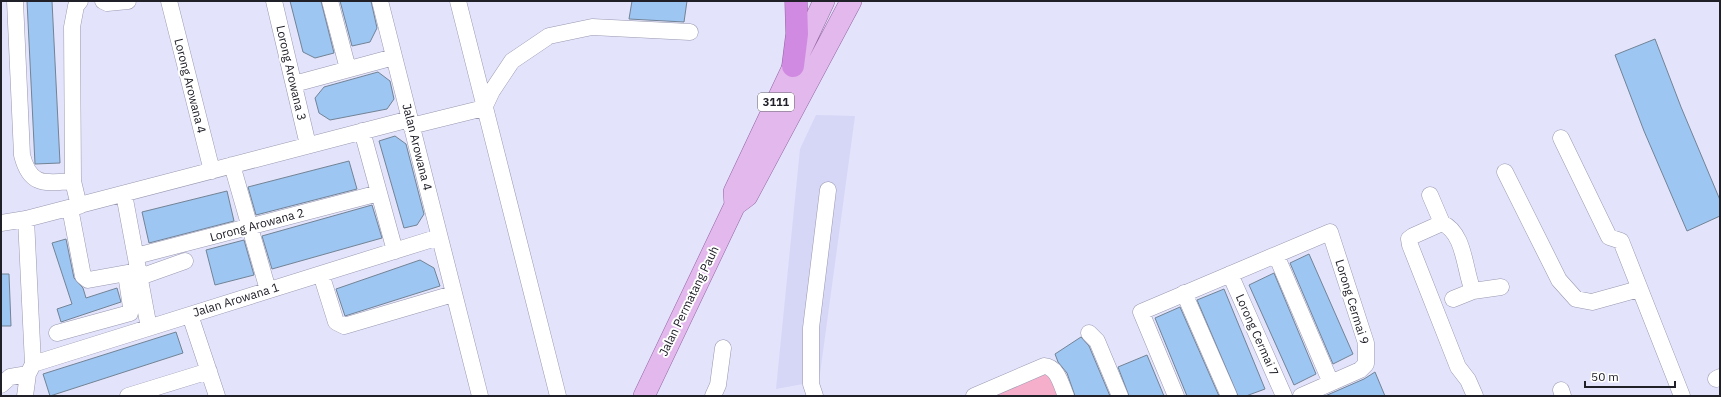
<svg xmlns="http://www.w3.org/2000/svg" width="1721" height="397" viewBox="0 0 1721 397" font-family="'IBM Plex Sans',sans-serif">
<rect width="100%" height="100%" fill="#e3e3fc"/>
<path fill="#d6d6f6" d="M816 115 855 116 819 381 776 389 800 149Z"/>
<path fill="#f5afca" d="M1043 373 1051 376 1059 396H986Z"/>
<path fill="#9dc6f2" stroke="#728395" d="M27 1H52L60 163 35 164Z
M290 1H321L334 53 315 58 303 52Z
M340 1H371L377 28 370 42 352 46Z
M632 1H687L684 22 629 19Z
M1655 39 1681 107 1720 200V216L1687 231 1644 131 1615 55Z
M378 72 390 81 394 99 387 109 330 120 319 113 315 98 324 87Z
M395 136 406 144 424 214 417 225 404 228 379 141Z
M349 161 357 189 256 215 248 187Z
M227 191 234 221 149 243 142 212Z
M372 205 382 238 272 269 262 236Z
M66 239 74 278 83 288 86 298 117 288 121 302 61 322 57 309 72 304 52 243Z
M244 240 254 275 215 285 206 250Z
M1309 254 1353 354 1333 364 1290 263Z
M420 260 434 268 440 286 345 316 336 289Z
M1274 273 1316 374 1294 385 1249 285Z
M1 274H9L11 326H1Z
M1224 289 1265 389 1246 396H1238L1197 300Z
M1180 307 1219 396H1187L1155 318Z
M176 332 183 353 50 396 43 374Z
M1081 337 1089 346 1110 396H1075L1067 373 1058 362 1055 354Z
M1147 355 1164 396H1129L1118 367Z
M1375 372 1385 396H1325L1364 379Z"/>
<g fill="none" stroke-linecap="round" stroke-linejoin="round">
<g stroke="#9898b0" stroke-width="17">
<path id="minor" d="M15 1 22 155C30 187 45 183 73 181
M103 1 107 3 128 1
M169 1 212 171
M274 1 308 145
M330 1 348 69
M380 1 480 396
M458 1 558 396
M294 84 394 57
M484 108 492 91 512 61 549 36 592 27 690 32
M411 126 484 108
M362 131 395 251
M1561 138 1609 237 1621 241 1682 396
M232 165 268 290
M1505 172 1559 280 1576 299 1592 302 1639 289
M124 194 149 328
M1430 195 1442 223C1465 233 1464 269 1473 291
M79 206 73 181 72 27 76 6 80 1
M70 208 83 276 88 280 138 271
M1 223 26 219 410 119
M1442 223 1413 236 1409 239 1410 245 1458 367 1468 380 1475 396
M1276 255 1331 383
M136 256 379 193
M321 274 336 322 344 326 453 294
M1230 274 1284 396
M140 277 185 261
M1184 293 1229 396
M1453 299 1473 291 1501 287
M190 315 217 396
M57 333 130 313 131 307 126 274
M1089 333 1097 341 1120 396
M33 364 439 237
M1716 379 1720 377
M1 385 10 377 28 374
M1561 390 1563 396
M25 396 28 374 33 364 26 219
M128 396 209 371
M713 396 718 385 723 348
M815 396 811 384V328L828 190
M974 396 1044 366C1058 367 1061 385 1066 396
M1176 396 1141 312 1330 232 1366 343V364L1360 370 1301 396"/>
</g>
<g stroke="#9365a1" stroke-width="22">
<path id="major" d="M735 205 734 192 824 1
M644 396 735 205 747 196 851 1"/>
</g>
<g stroke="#9365a1" stroke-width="23">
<path id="highway" d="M793 66 797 34 796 1"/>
</g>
<use href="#minor" stroke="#fff" stroke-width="16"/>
<use href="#major" stroke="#e3b9ed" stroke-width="21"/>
<use href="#highway" stroke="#d18ae1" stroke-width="22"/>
</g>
<g text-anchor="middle" stroke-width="4" stroke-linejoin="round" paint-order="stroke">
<rect fill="#fff" stroke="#636369" stroke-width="1" x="758" y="93" width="36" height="18" rx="3"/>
<g font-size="11" font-weight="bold" fill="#202029">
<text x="776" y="106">3111</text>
</g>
<g font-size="12" fill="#202029" stroke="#fff">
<text transform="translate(291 73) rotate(77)" y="4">Lorong Arowana 3</text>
<text transform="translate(190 86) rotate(76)" y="4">Lorong Arowana 4</text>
<text transform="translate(417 147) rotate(76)" y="4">Jalan Arowana 4</text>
<text transform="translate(257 225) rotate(-15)" y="4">Lorong Arowana 2</text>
<text transform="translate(236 300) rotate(-17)" y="4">Jalan Arowana 1</text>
<text transform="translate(689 301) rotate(-64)" y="4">Jalan Permatang Pauh</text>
<text transform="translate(1352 302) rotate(73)" y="4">Lorong Cermai 9</text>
<text transform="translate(1257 335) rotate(66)" y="4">Lorong Cermai 7</text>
</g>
</g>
<rect width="1721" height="397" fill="none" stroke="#202029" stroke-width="4"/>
<path d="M1585 381v6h90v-6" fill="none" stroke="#202029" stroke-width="2"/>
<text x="1591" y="381" font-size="12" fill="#202029" stroke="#ffffff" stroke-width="3" paint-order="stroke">50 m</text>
</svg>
